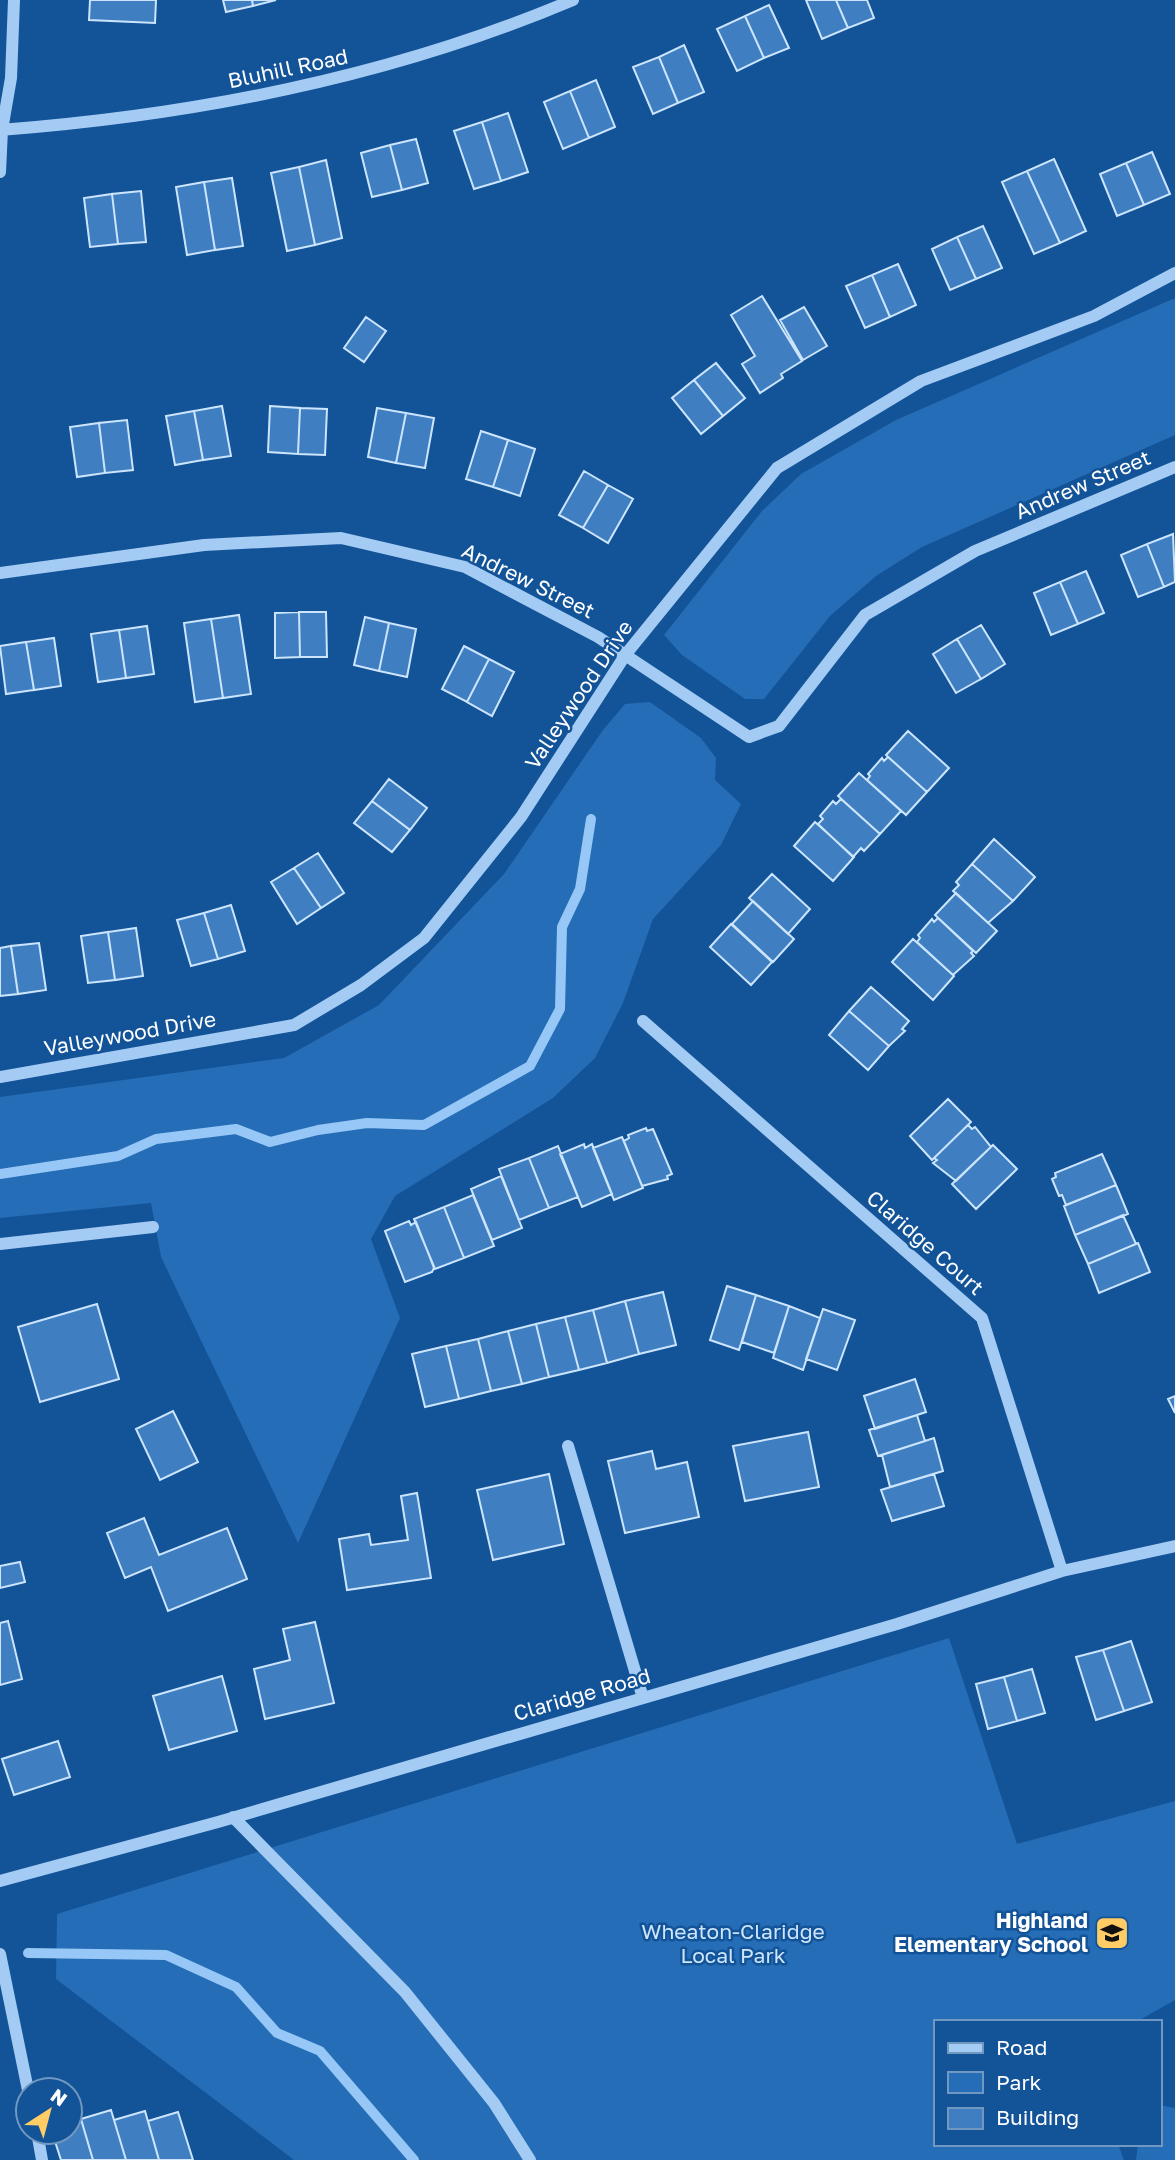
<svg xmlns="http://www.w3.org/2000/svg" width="1175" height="2160" viewBox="0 0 1175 2160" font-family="'Golos Text',sans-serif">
<rect width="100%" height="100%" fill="#135398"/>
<path fill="#256db6" d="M1175 298V435L922 547 876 576 830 616 764 699H745L682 655 664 635 762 511 801 474 896 420Z
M650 702 701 738 716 758 715 780 741 804 721 845 653 919 623 1003 595 1058 553 1098 395 1196 371 1239 400 1318 298 1543 161 1257 151 1203 0 1218V1097L284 1058 379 1005 504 874 603 730 625 704Z
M949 1638 1017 1844 1175 1801V2000L1136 2022H935V2144H1118L1124 2160H294L56 1979 57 1914Z
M1159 2105 1175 2108V2160H1136L1138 2144H1159Z"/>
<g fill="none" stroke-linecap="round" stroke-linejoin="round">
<path stroke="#96c7f6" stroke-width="10" d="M0 1174 118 1156 156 1139 236 1129 270 1142 318 1130 367 1123 424 1125 530 1066 560 1009 562 927 580 889 591 819
M28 1953 166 1955 236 1987 277 2033 320 2051 414 2160"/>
</g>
<path fill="#3f7fc1" stroke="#cce5fd" stroke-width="2" d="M90 0H156L155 23 89 20Z
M223 0H252L253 6 226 12Z
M252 0H276L253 6Z
M806 0H836L848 28 822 39Z
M836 0H867L874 18 848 28Z
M769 5 789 48 764 58 745 16Z
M745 16 764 58 737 71 717 29Z
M684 45 704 92 678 103 659 57Z
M659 57 678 103 653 114 633 67Z
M596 80 615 127 589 138 570 91Z
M570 91 589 138 563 149 544 102Z
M508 113 528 172 501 181 482 122Z
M482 122 501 181 474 189 454 131Z
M416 139 428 183 402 190 390 145Z
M390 145 402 190 372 197 361 153Z
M1152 152 1170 194 1144 205 1126 163Z
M1054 159 1086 231 1060 243 1027 171Z
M326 160 342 238 315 245 299 167Z
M1126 163 1144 205 1117 216 1100 174Z
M299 167 315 245 287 251 271 173Z
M1027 171 1060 243 1034 254 1002 182Z
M232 178 243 246 215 250 204 182Z
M204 182 215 250 187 255 176 187Z
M141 191 146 242 118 244 112 194Z
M112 194 118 244 90 247 84 198Z
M983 226 1002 268 976 279 957 237Z
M957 237 976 279 950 290 932 249Z
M898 264 916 305 890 317 872 275Z
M872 275 890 317 865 328 846 286Z
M762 296 802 361 781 374 783 378 760 393 742 364 755 356 731 315Z
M804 307 827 346 803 360 780 320Z
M366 317 386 331 364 362 344 348Z
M716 363 745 398 723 416 694 380Z
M694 380 723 416 701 434 672 398Z
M222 406 231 456 203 460 194 411Z
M270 406 300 408 298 454 268 452Z
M300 408 327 409 325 455 298 454Z
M377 408 406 413 396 463 368 457Z
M194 411 203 460 175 465 166 416Z
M406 413 434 418 425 468 396 463Z
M127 420 133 470 105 473 99 423Z
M99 423 105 473 77 477 70 427Z
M481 431 508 440 493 487 466 479Z
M508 440 535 449 520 496 493 487Z
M584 471 608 485 583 528 559 515Z
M608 485 633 499 608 543 583 528Z
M1173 534 1175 582 1164 587 1147 544Z
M1147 544 1164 587 1138 597 1121 555Z
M1086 571 1104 613 1078 624 1060 582Z
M1060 582 1078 624 1051 635 1034 593Z
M299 612 300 657 275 658V613Z
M299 612H326L327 657H300Z
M239 615 251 694 223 698 211 619Z
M365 617 389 623 379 671 354 665Z
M211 619 223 698 195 702 184 623Z
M389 623 416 629 407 677 379 671Z
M981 625 1005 664 981 679 957 639Z
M147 626 154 674 126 678 119 630Z
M119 630 126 678 98 682 91 634Z
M54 638 61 686 34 690 26 642Z
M957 639 981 679 956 693 933 654Z
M26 642 34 690 6 694 0 646Z
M464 646 489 659 467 702 442 689Z
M489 659 514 672 492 716 467 702Z
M908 731 949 768 927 792 886 755Z
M888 757 927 792 906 815 867 780 870 776 868 774 882 758 884 761Z
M859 773 901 811 880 834 838 796Z
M389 779 427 808 410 830 372 801Z
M841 799 880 834 864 851 861 848 853 857 818 824 823 819 820 816 833 801 836 804Z
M372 801 410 830 392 852 354 823Z
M815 822 854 857 833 881 794 846Z
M994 839 1035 877 1013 901 972 864Z
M318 853 344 893 321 908 294 868Z
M972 864 1013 901 988 923 953 891 959 885 956 882Z
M294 868 321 908 297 924 271 882Z
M772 874 810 909 788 934 749 898Z
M956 893 997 931 976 953 935 915Z
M753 901 794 939 773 962 732 924Z
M231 905 245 951 218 959 204 913Z
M204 913 218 959 191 966 177 920Z
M938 918 973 951 971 953 974 956 953 975 917 942 920 938 918 935 932 919 934 922Z
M731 924 772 962 751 985 710 947Z
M136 928 143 976 115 980 108 932Z
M108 932 115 980 88 983 81 936Z
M913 939 954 976 933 1000 892 962Z
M39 943 46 990 18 994 11 946Z
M11 946 18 994 0 996V948Z
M871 987 909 1021 902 1029 905 1031 889 1046 849 1011Z
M849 1011 889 1046 868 1070 829 1035Z
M948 1099 971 1122 932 1160 910 1136Z
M968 1125 972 1129 975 1127 991 1147 956 1181 933 1163 937 1160 934 1158Z
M646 1128 647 1131 653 1129 672 1174 667 1176 668 1179 642 1186 624 1141 629 1138 628 1135Z
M622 1137 643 1188 614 1200 593 1148Z
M584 1144 585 1148 592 1144 612 1194 582 1207 560 1154Z
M993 1145 1017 1169 976 1209 952 1184Z
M558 1146 578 1197 549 1208 529 1158Z
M1102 1154 1116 1185 1066 1205 1062 1195 1059 1196 1052 1179 1056 1177 1055 1173Z
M529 1158 549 1208 519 1220 499 1169Z
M501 1176 522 1228 492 1240 471 1189Z
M1116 1185 1128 1214 1075 1235 1064 1206Z
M473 1195 494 1246 464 1258 444 1207Z
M444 1207 464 1258 435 1269 414 1219Z
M1123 1215 1136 1244 1088 1264 1075 1235Z
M409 1221 411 1225 416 1222 434 1268 432 1272 405 1282 385 1231Z
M1138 1243 1150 1272 1099 1293 1088 1264Z
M727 1286 756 1295 739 1350 710 1340Z
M663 1292 676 1345 639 1354 625 1301Z
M756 1295 789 1306 774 1353 742 1342Z
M625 1301 639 1354 607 1363 593 1310Z
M97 1304 119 1379 40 1402 18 1327Z
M789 1306 820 1318 803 1370 773 1358Z
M823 1309 855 1320 837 1370 806 1359Z
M593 1310 607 1363 579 1370 565 1317Z
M565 1317 579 1370 549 1377 536 1324Z
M536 1324 549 1377 522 1384 508 1331Z
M508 1331 522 1384 491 1391 478 1339Z
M478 1339 491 1391 459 1399 446 1346Z
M446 1346 459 1399 425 1407 412 1354Z
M915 1379 926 1412 875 1429 864 1396Z
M1175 1396V1413L1168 1399Z
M173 1411 198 1462 160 1480 136 1429Z
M917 1415 925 1441 878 1456 869 1430Z
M808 1432 819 1487 745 1501 733 1446Z
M934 1438 943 1471 890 1487 882 1455Z
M652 1451 656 1469 687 1462 699 1517 625 1533 608 1461Z
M549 1474 564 1544 493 1560 477 1490Z
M934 1474 944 1506 892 1521 881 1490Z
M417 1493 431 1578 347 1590 339 1539 369 1534 371 1545 408 1540 401 1496Z
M144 1518 159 1555 227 1528 247 1579 168 1611 151 1567 125 1578 107 1533Z
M20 1562 25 1582 0 1588V1566Z
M8 1621 22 1679 0 1685V1623Z
M315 1622 334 1703 265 1719 254 1669 290 1660 283 1629Z
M1131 1641 1152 1702 1124 1711 1103 1650Z
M1103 1650 1124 1711 1096 1720 1076 1657Z
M1032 1669 1045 1713 1017 1721 1004 1677Z
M222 1676 237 1731 169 1750 153 1696Z
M1004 1677 1017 1721 988 1729 976 1684Z
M58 1741 70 1777 14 1795 2 1759Z
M78 2109 93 2160H61L52 2132H70V2111Z
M111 2110 126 2160H93L81 2119Z
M145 2111 159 2160H126L114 2120Z
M178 2112 193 2160H159L148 2121Z"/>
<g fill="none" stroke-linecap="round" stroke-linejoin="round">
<path stroke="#a4cbf3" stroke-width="12" d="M0 130C197 115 391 77 573 0
M0 172 2 130 11 78 14 0
M0 573 204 545 341 538 465 567 598 637 749 737 779 726 865 615 975 551 1175 467
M643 1021 982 1318 1062 1571
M0 1077 294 1025 361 985 424 938 521 817 626 654 777 468 921 381 1094 316 1175 273
M0 1244 153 1227
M568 1446 643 1698
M233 1817 405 1992 494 2103 530 2160
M0 1881 218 1822 897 1624 1062 1571 1175 1546
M0 1954 28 2090
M37 2132 42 2160"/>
</g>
<defs>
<g id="school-square" transform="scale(1.75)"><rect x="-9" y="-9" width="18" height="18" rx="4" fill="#fc6" stroke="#135398"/><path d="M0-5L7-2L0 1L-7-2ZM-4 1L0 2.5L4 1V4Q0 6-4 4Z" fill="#111"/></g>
</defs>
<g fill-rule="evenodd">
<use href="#school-square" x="1112" y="1933"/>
</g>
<g text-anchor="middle" stroke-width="5" stroke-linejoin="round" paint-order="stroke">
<g font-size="21" fill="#fff" stroke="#135398">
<text transform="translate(288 69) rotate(-12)" y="7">Bluhill Road</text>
<text transform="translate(1083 485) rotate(-23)" y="7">Andrew Street</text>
<text transform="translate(528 581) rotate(26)" y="7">Andrew Street</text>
<text transform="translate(579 695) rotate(-56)" y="7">Valleywood Drive</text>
<text transform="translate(130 1034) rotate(-10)" y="7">Valleywood Drive</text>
<text transform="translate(925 1243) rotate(41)" y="7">Claridge Court</text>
<text transform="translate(582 1695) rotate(-16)" y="7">Claridge Road</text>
</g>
<g font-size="21" font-weight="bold" fill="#fff" stroke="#135398" text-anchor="end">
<text x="1088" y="1928">Highland<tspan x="1088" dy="24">Elementary School</tspan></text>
</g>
<g font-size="21" fill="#cce5fd" stroke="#135398">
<text x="733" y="1939">Wheaton-Claridge<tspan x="733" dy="24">Local Park</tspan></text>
</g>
</g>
<rect x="934" y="2020" width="228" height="126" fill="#135398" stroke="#7198c1" stroke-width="2"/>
<rect x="948" y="2043" width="35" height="10" fill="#a4cbf3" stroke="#7198c1" stroke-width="2"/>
<text x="996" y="2055" font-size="21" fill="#ffffff">Road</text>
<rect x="948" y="2072" width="35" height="21" fill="#256db6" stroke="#7198c1" stroke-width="2"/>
<text x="996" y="2090" font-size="21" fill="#ffffff">Park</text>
<rect x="948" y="2108" width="35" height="21" fill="#3f7fc1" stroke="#7198c1" stroke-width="2"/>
<text x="996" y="2125" font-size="21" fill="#ffffff">Building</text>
<g transform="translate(49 2111) rotate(36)"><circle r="33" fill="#135398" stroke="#7198c1" stroke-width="2"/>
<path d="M0-5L12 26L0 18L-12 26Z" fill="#ffcc66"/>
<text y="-10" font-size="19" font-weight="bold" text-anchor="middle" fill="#ffffff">N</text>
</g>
</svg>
